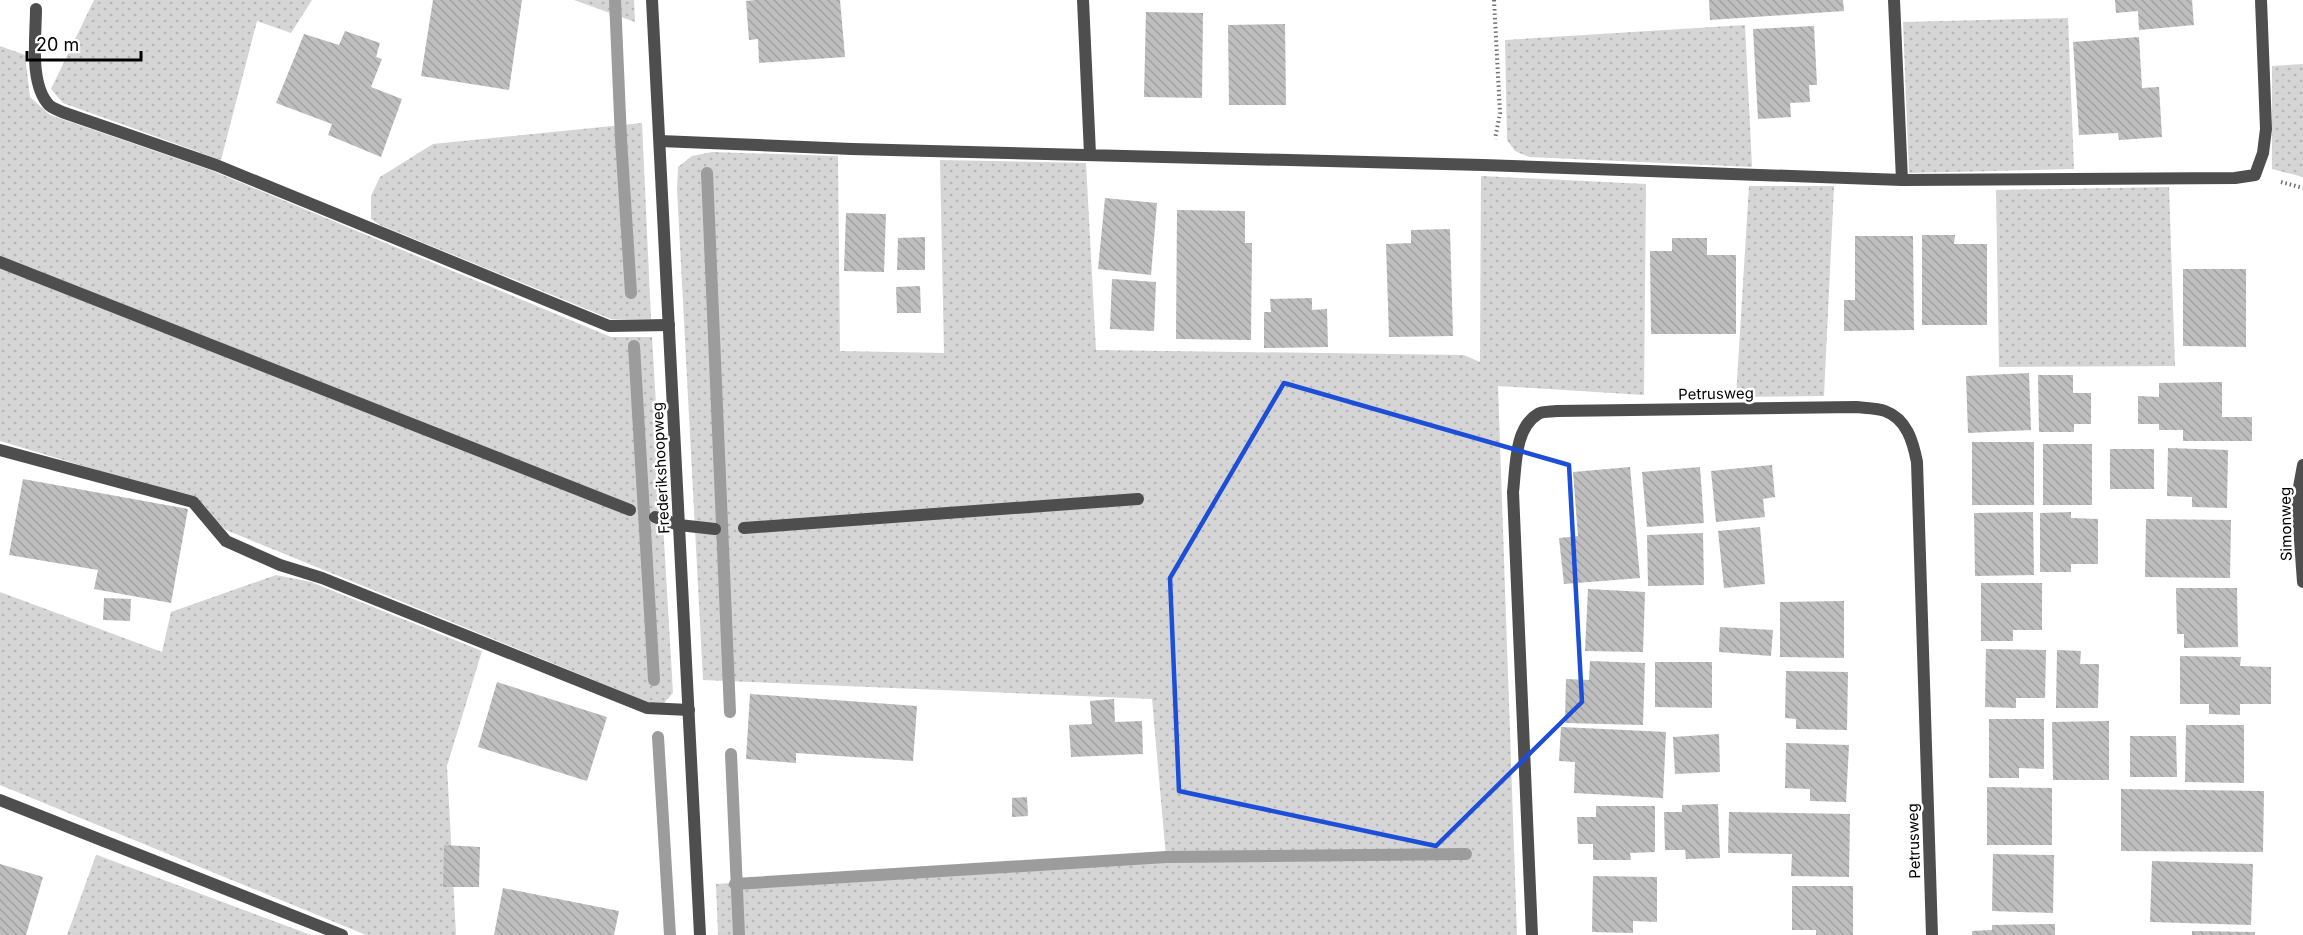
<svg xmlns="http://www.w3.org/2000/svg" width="2303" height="935" viewBox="0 0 2303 935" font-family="Inter,sans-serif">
<defs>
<pattern id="grass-dots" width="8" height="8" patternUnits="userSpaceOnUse" patternTransform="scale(1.5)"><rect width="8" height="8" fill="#d5d5d5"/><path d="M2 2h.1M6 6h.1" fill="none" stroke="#b5b5b5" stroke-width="1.8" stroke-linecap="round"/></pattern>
<pattern id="building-back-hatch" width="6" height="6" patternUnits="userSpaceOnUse" patternTransform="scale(1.5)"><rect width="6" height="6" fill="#bebebe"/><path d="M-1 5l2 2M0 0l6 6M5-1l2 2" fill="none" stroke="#a2a2a2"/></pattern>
</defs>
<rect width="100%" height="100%" fill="#fff"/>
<path fill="url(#grass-dots)" d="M94 0H312L291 33 257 21 221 160 63 103 51 89Z
M574 0H634L635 22Z
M2068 18 2074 169 1909 173 1903 22Z
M1745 25 1752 167 1529 157 1515 151 1507 140 1505 40Z
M0 46 25 55 30 97 50 115 213 171 611 337H652L673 693 664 703 648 702 226 530 193 499 0 441Z
M2303 64V177L2272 169V66Z
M642 123 651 319H611L380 225 371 219V196L380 177 433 144Z
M712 152 838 156 840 351 944 353 940 160 1086 163 1096 350 1464 355 1480 362 1481 176 1646 184 1644 395 1498 386 1517 935H718L716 884 1166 857 1152 699 703 680 677 189 678 167 692 156Z
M1749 186H1834L1824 396 1736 397Z
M2169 187 2175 366 1999 367 1996 190Z
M276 575 311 582 482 651 447 766 456 935H366L0 785V592L162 652 171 612Z
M96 855H97L311 935H67Z"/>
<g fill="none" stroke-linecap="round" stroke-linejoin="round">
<path stroke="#9c9c9c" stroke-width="12" d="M615 0 621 139 631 293
M707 173 730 712
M634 346 654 680
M658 737 670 935
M731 754 739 935
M735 884 1166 857 1466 854"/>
</g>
<path fill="url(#building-back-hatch)" d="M433 0H522L509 90 421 76Z
M755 0H840L845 57 759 63 758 39 749 40 746 1Z
M1709 0H1843L1844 11 1710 20Z
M2115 0H2192L2194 25 2139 30 2138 11 2116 13Z
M1146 12 1203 13 1202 98 1144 97Z
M1285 24 1286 105H1229L1228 25Z
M1814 26 1817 85H1809L1810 102 1790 103 1791 117 1758 119 1753 29Z
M345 31 380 43 376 57 382 59 371 87 402 99 381 157 328 135 332 124 276 103 304 34 339 45Z
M2139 37 2142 88 2159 87 2162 137 2119 140 2118 133 2079 135 2073 42Z
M1105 198 1157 203 1151 275 1098 269Z
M1177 210 1245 211V243H1252L1251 340 1176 339Z
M846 213 886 214 884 272 844 271Z
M1450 229 1453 336 1389 337 1386 244 1411 243V230Z
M1922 235H1955L1954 244H1987V325H1922Z
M1855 236H1913L1914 330 1844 331V300H1855Z
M925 237V270H897L898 238Z
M1672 238H1707V255H1736V334H1651L1650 251H1672Z
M2183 269H2246V347L2183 346Z
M1112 279 1156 282 1154 331 1110 329Z
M920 286 921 313H897L896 287Z
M1312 298V310L1327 309 1328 347 1264 348V312H1271L1270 299Z
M2029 373 2031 430 1968 433 1966 376Z
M2038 375H2073V393H2091V424H2074V432H2039Z
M2222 382V417H2252V441H2183V430H2159V424H2138V396L2159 397V383Z
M1972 442H2034V505H1972Z
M2043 444H2092V505H2043Z
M2168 448 2228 450 2227 508 2192 507V497L2167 496Z
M2110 449H2154V489H2110Z
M1772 465 1775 497 1763 499 1765 517 1716 522 1711 471Z
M1630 467 1640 578 1564 584 1559 538 1578 536 1573 472Z
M1700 467 1704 523 1647 527 1642 472Z
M23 479 188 509 171 603 94 589 98 570 9 555Z
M2033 512 2034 575 1975 576 1974 513Z
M2071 512V518L2098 519V564H2071V572H2040V513Z
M2146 519 2231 520 2230 578 2145 577Z
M1760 527 1765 584 1724 588 1718 531Z
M1703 533 1704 585 1648 586 1647 535Z
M1981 583H2042V630H2013V641H1981Z
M2176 588H2237L2238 647 2184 648V634H2177Z
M1588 589 1645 592 1643 652 1585 651Z
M104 598 131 599 130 621 103 620Z
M1844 601V658L1780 657V602Z
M1720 627 1773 630 1771 656 1719 652Z
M1986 649 2046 650 2045 698H2016V708L1985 707Z
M2057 650 2081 651 2080 664H2099L2098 708H2056Z
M2180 656 2241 657 2240 666 2271 667V704H2240V715L2209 714V704H2180Z
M1590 661 1645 663 1643 725 1565 723 1566 679 1589 680Z
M1655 662H1712V708L1655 707Z
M1786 671 1848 672 1847 730 1796 729V719L1785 718Z
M497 682 607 717 587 781 478 747Z
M750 694 917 706 913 761 796 753V763L746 759Z
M1114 699 1115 722 1142 721 1143 754 1071 757 1069 725 1092 724 1090 701Z
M1989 719H2044V769L2019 768V778H1989Z
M2109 721V780H2053L2052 722Z
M2186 725H2244V783L2185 782Z
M1561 727 1666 732 1663 798 1574 793 1575 762 1559 761Z
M1719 734 1720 772 1675 774 1673 737Z
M2130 736H2176L2177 777H2130Z
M1786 743 1849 745 1846 802 1810 801V789L1785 788Z
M1987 787 2052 788V845H1987Z
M2121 789 2264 791 2263 852 2121 851Z
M1027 797 1028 816 1012 817V798Z
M1718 804 1720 858 1686 859 1685 850H1665L1664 812H1682V805Z
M1596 806H1655V852L1630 853 1631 860H1593V844H1578L1577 817H1596Z
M1729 812 1850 814 1849 877 1791 876 1792 854 1728 853Z
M444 845 480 847 479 887H443Z
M1993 854 2054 855 2053 913 1992 911Z
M2152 861 2253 864 2251 925 2150 922Z
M0 864 43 877 26 935H0Z
M1593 876 1657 877V922L1633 921V933L1592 932Z
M1792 886H1853V935H1816V930H1792Z
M503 888 619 911 614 935H494Z
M2055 924V935H1972V931L1992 930V925Z
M2192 931 2255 932V935H2192Z"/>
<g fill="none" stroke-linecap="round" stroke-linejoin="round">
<path stroke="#707070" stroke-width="4" stroke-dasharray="1.5 3" stroke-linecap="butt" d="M1494 0 1500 113 1495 139
M2281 182 2303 188"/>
<path stroke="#4e4e4e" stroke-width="12" d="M36 9C36 36 29 84 49 105 52 108 58 110 62 112L216 165 609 326 669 325
M0 262 630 510
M0 450 193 502 226 541 280 565 322 578 647 708 689 710
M655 517 679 525 715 529
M744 528 1138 499
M0 800 342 935"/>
<path stroke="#4e4e4e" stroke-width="12" d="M652 0 700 935
M1083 0 1090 154
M1894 0 1902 180
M660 141 852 149 1483 165 1902 180 2235 178 2255 175 2263 153 2266 129 2261 0
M2303 465 2297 498 2303 582
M1532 935 1513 492C1516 468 1514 428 1538 414 1543 411 1551 412 1557 411L1856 407C1865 408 1877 408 1885 411 1907 419 1913 442 1917 462L1932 935"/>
</g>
<path fill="none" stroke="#1d4ed8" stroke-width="4.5" stroke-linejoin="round" d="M1284 383 1569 465 1582 702 1436 846 1179 791 1170 578Z"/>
<g text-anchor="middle" stroke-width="5" stroke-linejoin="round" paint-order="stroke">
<g font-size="15" fill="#000" stroke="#fff">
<text transform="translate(1716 394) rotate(-1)" y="5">Petrusweg</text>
<text transform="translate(661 468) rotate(-93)" y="5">Frederikshoopweg</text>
<text transform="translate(2286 524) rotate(-91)" y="5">Simonweg</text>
<text transform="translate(1914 841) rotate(-92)" y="5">Petrusweg</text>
</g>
</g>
<path d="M27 51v9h114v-9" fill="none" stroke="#000000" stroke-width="3"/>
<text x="36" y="51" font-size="18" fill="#000000" stroke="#ffffff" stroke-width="4.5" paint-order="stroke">20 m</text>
</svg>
